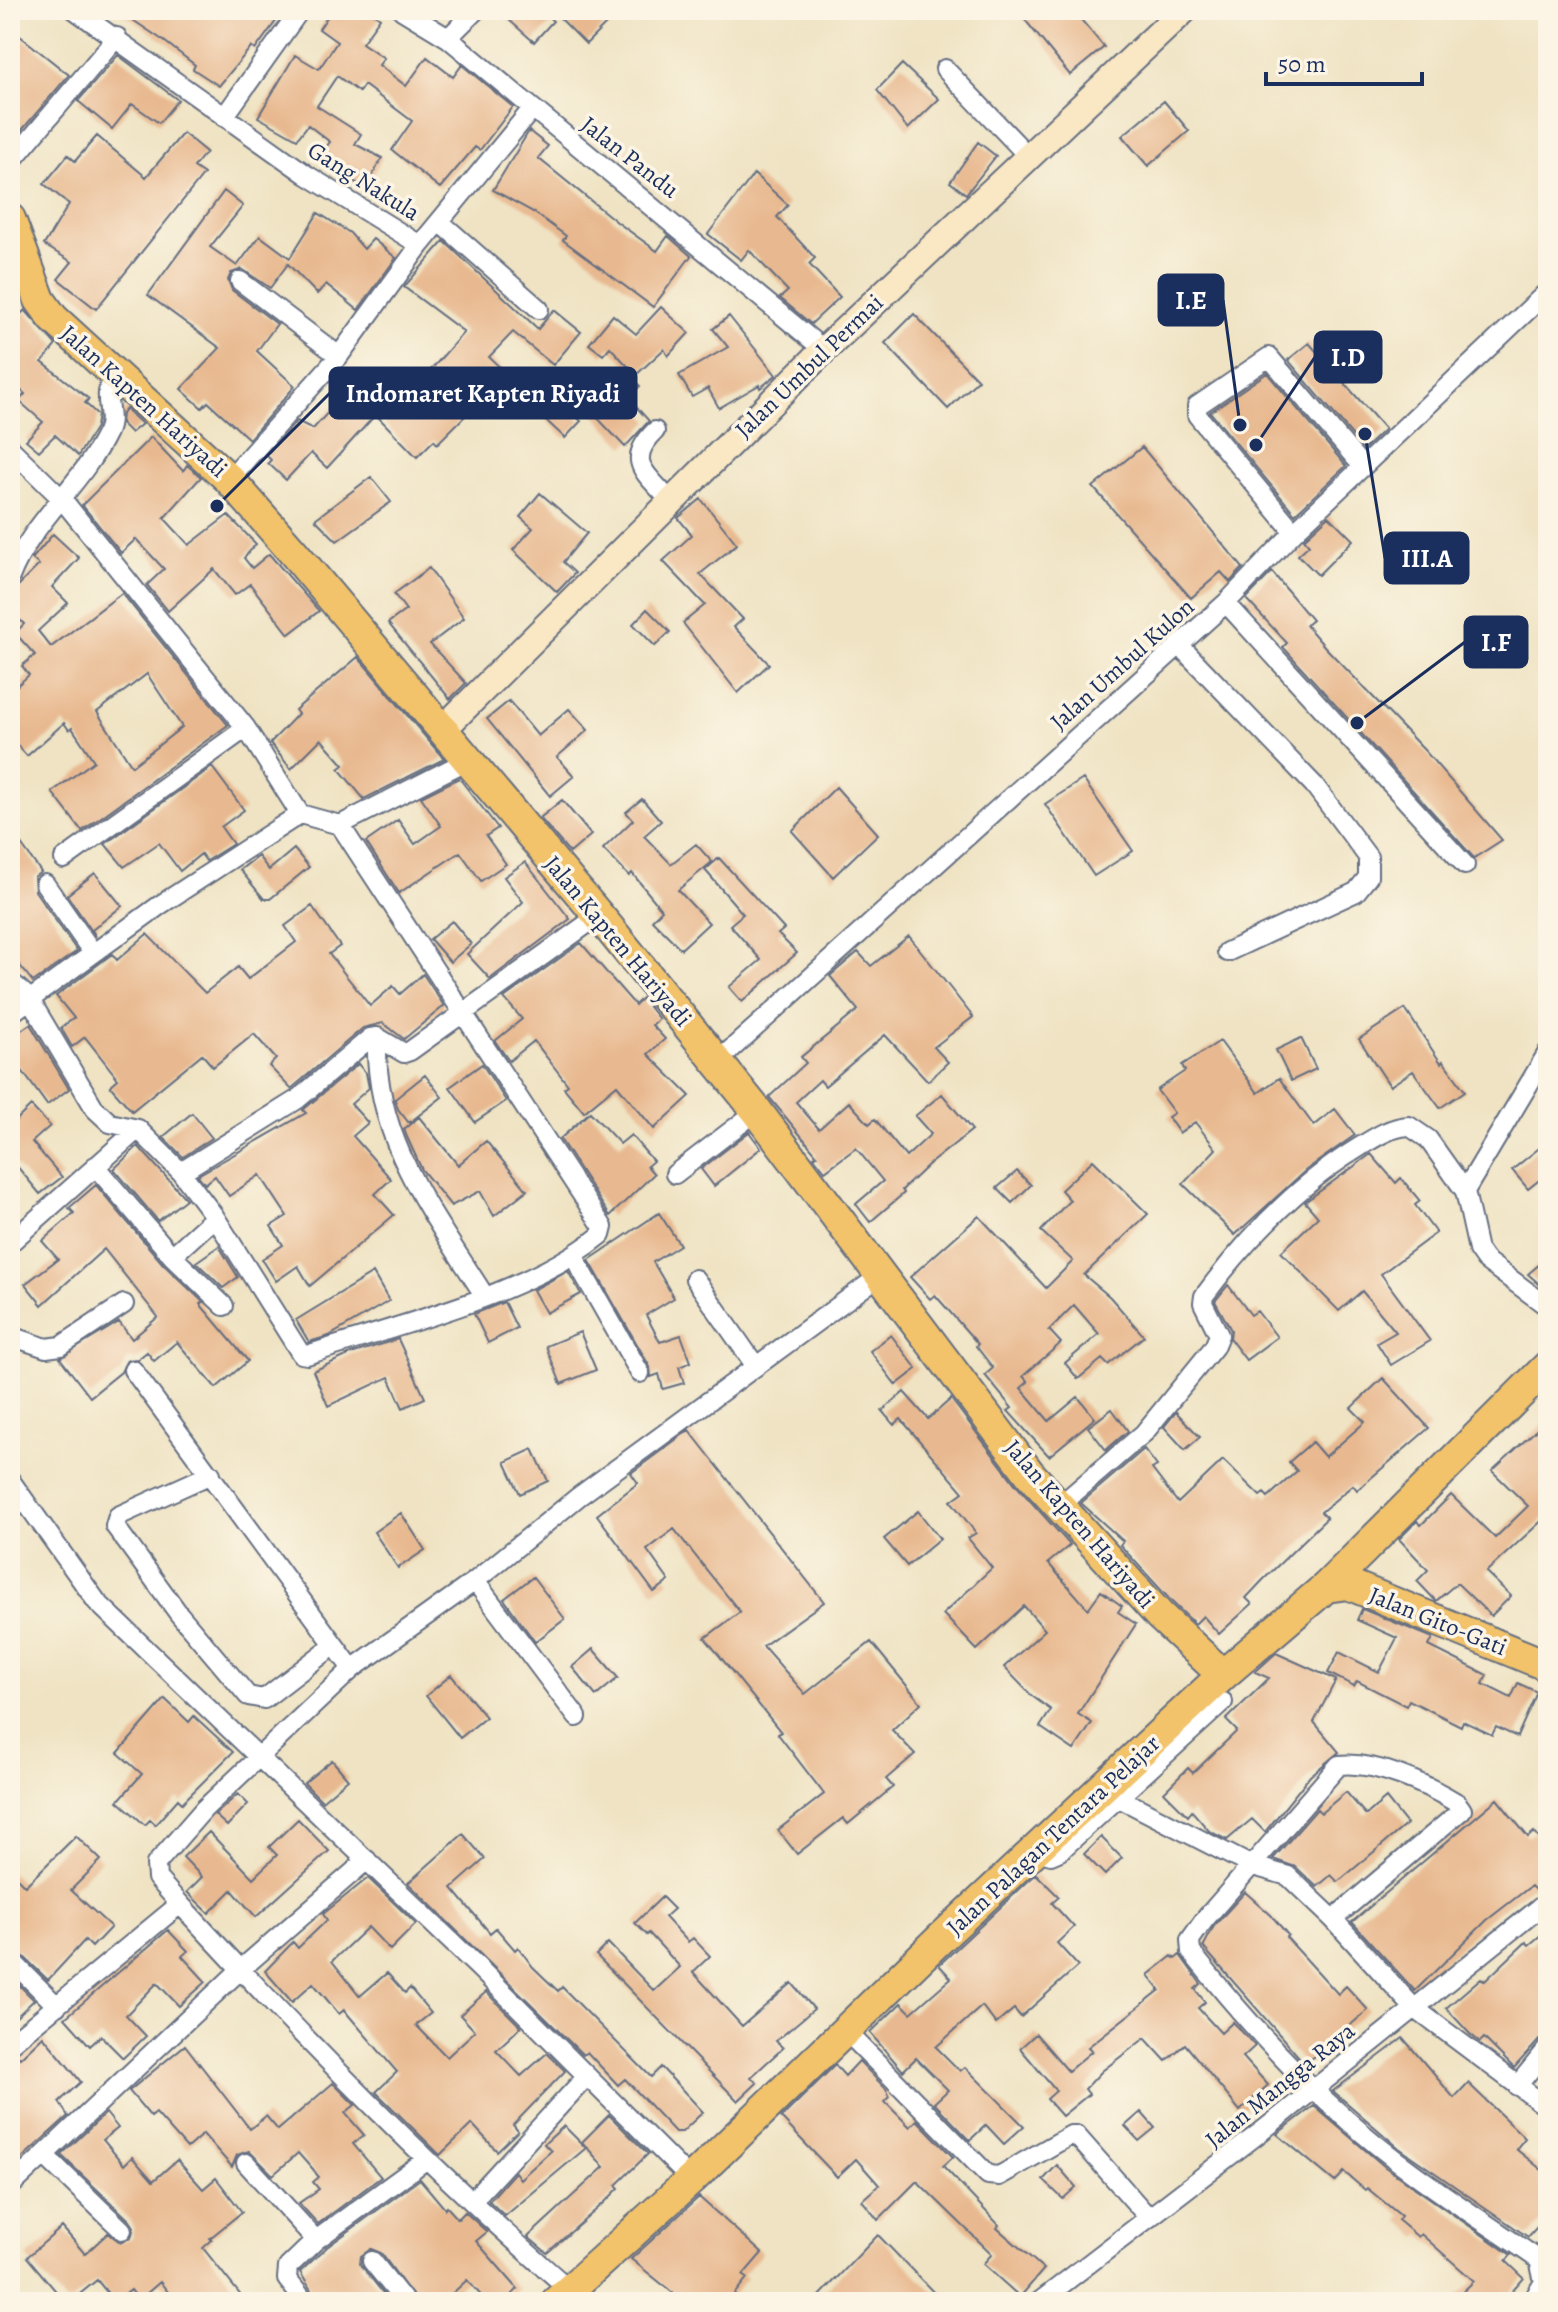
<svg xmlns="http://www.w3.org/2000/svg" width="1558" height="2312" viewBox="0 0 1558 2312" font-family="Alegreya,serif">
<rect width="100%" height="100%" fill="#fcf5e5"/>
<filter id="ink" filterUnits="userSpaceOnUse"><feTurbulence type="fractalNoise" baseFrequency=".0125" numOctaves="2"/><feDisplacementMap in="SourceGraphic" scale="16" xChannelSelector="R" yChannelSelector="G"/><feConvolveMatrix kernelMatrix="1 2 1 2 8 2 1 2 1" color-interpolation-filters="sRGB"/></filter>
<filter id="wash" filterUnits="userSpaceOnUse"><feTurbulence type="fractalNoise" baseFrequency=".006" numOctaves="4" result="noise"/><feDisplacementMap in="SourceGraphic" scale="32" xChannelSelector="R" yChannelSelector="G"/><feGaussianBlur stdDeviation="1.8" result="paint"/><feColorMatrix in="noise" values="0 0 0 0 0 0 0 0 0 0 0 0 0 0 0 0 0 1.4 0 .05"/><feComposite in="paint" operator="in"/></filter>
<g filter="url(#wash)">
<rect width="100%" height="100%" fill="#efe3c3"/>
<g id="blocks">
<path fill="#e8b990" fill-rule="evenodd" d="M118 10H284L255 50 251 47 219 86 193 69 195 65 164 41Z
M332 10H369L380 18 362 43 384 58 379 65 406 86 427 57 453 77 462 65 513 107 480 150 475 147 440 188 392 150 412 121 364 85 359 92 337 76 317 106 361 134 355 144 382 158 366 188 343 176 346 171 320 155 330 142 308 125 297 139 258 117 295 55 319 69 337 42 319 29Z
M517 10H541L553 21 534 42 509 20Z
M552 10H596L608 22 586 44Z
M1017 10H1073L1104 47 1070 75Z
M10 28 69 75 10 144Z
M118 55 178 100 159 123 132 104 112 129 78 101Z
M902 64 939 99 908 129 877 90Z
M1164 101 1189 131 1148 166 1122 136Z
M529 131 548 146 538 158 617 222 657 251 668 236 691 256 653 307 563 240 566 236 535 213 493 190Z
M183 133 206 152 194 167 204 174 96 309 58 279 72 262 44 245 69 204 44 184 68 155 75 161 97 136 146 177Z
M978 142 996 156 966 194 950 182Z
M754 174 788 205 777 217 815 258 809 264 840 297 811 324 780 298 788 291 749 250 741 260 708 234Z
M224 191 243 206 210 247 237 266 260 236 290 258 318 213 350 233 364 249 373 239 396 258 358 310 326 284 317 294 288 264 270 288 242 269 231 273 228 280 232 290 277 324 257 351 295 386 249 439 208 402 202 408 181 389 220 348 148 295Z
M444 241 538 329 554 310 581 332 553 365 513 332 489 357 507 374 437 444 434 440 417 457 378 417 404 390 409 395 464 332 404 287Z
M10 303 22 313 25 310 56 345 42 362 89 399 85 403 98 415 96 427 78 456 55 435 39 451 26 440 43 422 19 401 25 394 10 380Z
M661 307 689 333 668 356 664 349 636 375 610 347 603 355 589 344 613 315 636 334Z
M914 314 978 380 948 409 885 343Z
M729 316 776 375 760 388 759 385 719 408 708 388 692 397 679 375 728 347 713 329Z
M1309 343 1385 429 1364 449 1288 360Z
M1267 373 1346 466 1295 514 1210 412Z
M631 377 640 386 614 413 632 402 649 421 625 447 592 412Z
M351 387 378 412 327 468 311 453 286 480 268 463 271 460 266 455 297 421 313 429Z
M551 393 581 421 565 438 535 410Z
M126 409 142 424 131 433 121 423 122 414Z
M151 437 183 471 187 465 201 477 164 518 189 545 228 515 256 544 244 558 252 568 269 554 319 611 289 634 250 584 235 595 214 569 168 611 147 585 164 569 136 539 121 553 82 505Z
M1142 447 1243 568 1230 582 1221 572 1191 598 1093 487Z
M371 477 391 502 337 541 315 519Z
M540 493 587 533 563 562 575 573 557 592 513 550 533 528 520 517Z
M701 499 737 544 700 574 743 619 734 627 769 664 738 693 683 623 705 605 663 561 692 535 678 518Z
M1329 516 1353 540 1318 575 1298 555 1309 545 1304 539Z
M53 534 79 558 52 587 68 603 38 631 51 647 122 593 228 725 82 831 52 792 94 761 72 728 69 730 64 723 27 756 10 737V692L29 675 22 666 35 655 15 633 24 624 10 610V594L39 565 32 559ZM147 674 182 727 132 766 97 712Z
M429 568 464 618 430 644 466 683 450 699 388 623 406 610 394 594Z
M1272 572 1312 620 1306 625 1325 647 1425 751 1502 840 1474 858 1283 647 1287 643 1246 599Z
M647 609 670 632 655 646 633 624Z
M358 657 444 759 364 799 339 769 344 765 321 739 291 769 270 743 298 714 295 710Z
M509 701 538 736 569 709 588 730 557 757 574 776 550 796 487 719Z
M212 767 244 810 221 827 233 844 206 861 201 854 180 871 159 843 124 867 105 844Z
M459 778 498 828 486 836 506 864 481 881 460 852 399 893 366 842 398 820 415 844 441 826 421 797Z
M1083 779 1133 851 1094 876 1045 804Z
M836 787 878 834 833 877 792 831Z
M642 799 661 821 644 836 671 864 696 844 712 862 678 890 709 923 681 949 652 920 662 910 632 873 629 876 603 849 633 820 626 812Z
M562 800 591 835 570 853 540 818Z
M10 829 41 872 34 877 35 891 77 951 33 982 10 953Z
M294 849 309 867 270 899H264L240 870 258 856 269 870Z
M719 858 784 929 778 934 797 953 742 1002 729 987 761 960 730 925 743 914 705 870Z
M525 862 570 919 490 979 467 954 523 902 504 877Z
M95 873 122 906 92 930 96 937 67 895Z
M312 906 340 946 329 954 370 1006 393 986 400 994 423 974 444 1006 404 1039 383 1023 363 1028 291 1089 269 1066 276 1059 254 1034 213 1067 202 1054 132 1111 110 1086 118 1079 85 1037 72 1047 61 1028 74 1018 56 996 112 954 117 960 147 934 205 993 238 967 248 979 296 942 285 926Z
M452 921 471 944 450 962 430 939Z
M909 936 973 1017 934 1047 948 1062 928 1081 885 1035 825 1086 820 1080 796 1102 819 1129 849 1102 869 1124 875 1119 906 1157 931 1134 915 1116 942 1094 972 1130 928 1165 902 1190 904 1193 870 1222 856 1204 883 1181 856 1148 825 1171 814 1157 817 1155 769 1097 806 1063 801 1057 858 1010 830 976 858 952 871 966Z
M581 943 635 1005 642 998 659 1019 652 1025 665 1039 648 1054 690 1096 654 1129 617 1085 584 1112 564 1088 568 1085 534 1041 509 1061 495 1041 522 1019 504 998Z
M1405 1009 1441 1063 1443 1061 1465 1091 1440 1108 1413 1071 1390 1086 1359 1039Z
M30 1024 69 1089 47 1105 10 1054V1038Z
M1301 1038 1316 1069 1291 1081 1276 1050Z
M1220 1041 1258 1093 1279 1078 1314 1126 1335 1109 1355 1135 1306 1170 1235 1235 1183 1184 1216 1149 1195 1122 1179 1133 1168 1117 1174 1113 1157 1090 1185 1071 1182 1065Z
M358 1064 366 1073 369 1088 351 1104 368 1123 353 1136 391 1179 375 1194 394 1215 310 1286 298 1266 276 1281 262 1259 283 1245 271 1226 287 1216 260 1175 229 1196 215 1176 205 1184 198 1175 306 1113 303 1110Z
M482 1064 506 1101 475 1122 450 1087Z
M425 1075 442 1097 409 1123 398 1109 395 1099Z
M31 1106 50 1126 32 1142 62 1177 40 1194 10 1158V1126Z
M590 1112 620 1144 631 1135 653 1161 647 1166 654 1174 610 1216 560 1139Z
M192 1113 212 1138 183 1157 163 1137Z
M419 1117 458 1165 486 1141 527 1190 494 1216 480 1191 451 1206 422 1170 407 1137 404 1129Z
M749 1132 761 1148 714 1186 701 1169Z
M1548 1141V1173L1528 1189 1512 1170Z
M138 1146 186 1199 158 1221 114 1169Z
M1371 1154 1396 1183 1401 1178 1420 1201 1415 1205 1436 1233 1381 1274 1430 1341 1391 1365 1377 1343 1396 1332 1362 1291 1339 1311 1281 1252 1318 1217 1305 1202Z
M1093 1160 1148 1214 1084 1275 1110 1297 1144 1336 1108 1365 1102 1359 1078 1379 1065 1363 1099 1334 1074 1305 1049 1330 1061 1343 1023 1376 1028 1382 1021 1388 1049 1421 1078 1397 1095 1418 1049 1456 1008 1411 1012 1408 985 1375 993 1368 976 1346 978 1344 935 1295 930 1299 910 1277 979 1216 1046 1288 1073 1261 1041 1231 1070 1200 1061 1190Z
M1017 1171 1031 1185 1012 1203 997 1188Z
M96 1185 163 1264 203 1302 200 1304 248 1361 216 1388 177 1342 154 1361 147 1352 138 1359 127 1360 121 1372 90 1397 60 1358 119 1322 132 1339 158 1317 104 1249 42 1305 25 1284 58 1259 42 1241 74 1213 69 1208Z
M659 1213 680 1245 653 1262 674 1298 646 1315 660 1342 681 1335 691 1362 679 1367 684 1383 663 1389 659 1374 651 1377 650 1367 589 1260Z
M219 1246 238 1277 223 1288 196 1262Z
M1548 1257V1292L1528 1274Z
M568 1271 581 1294 546 1313 533 1290Z
M373 1273 389 1301 329 1336 309 1342 296 1320Z
M1228 1285 1251 1315 1257 1311 1277 1337 1246 1360 1230 1339 1231 1330 1215 1301Z
M504 1302 517 1328 488 1343 474 1314Z
M580 1332 596 1370 561 1384 546 1346Z
M891 1335 917 1369 896 1385 870 1351Z
M398 1339 425 1398 403 1408 389 1377 328 1406 313 1371 351 1354Z
M1383 1378 1429 1428 1357 1490 1353 1485 1321 1512 1327 1518 1263 1580 1246 1598 1252 1604 1219 1634 1203 1616 1195 1624 1173 1603 1120 1545 1123 1541 1081 1503 1144 1449 1157 1466 1152 1469 1178 1503 1223 1460 1260 1496 1264 1493 1268 1497 1297 1471 1289 1462 1312 1442 1325 1457 1365 1422 1351 1408Z
M904 1392 928 1419 951 1399 1016 1485 1070 1545 1048 1563 1088 1609 1101 1591 1122 1606 1118 1612 1136 1624 1078 1714 1092 1723 1074 1750 1040 1727 1051 1710 1032 1696 1004 1667 1045 1630 1024 1606 977 1650 943 1614 992 1568 968 1538 976 1533 951 1501 963 1492 901 1419 894 1425 882 1411Z
M1112 1409 1128 1431 1106 1450 1088 1427Z
M1176 1412 1200 1437 1185 1450 1164 1427Z
M1548 1419V1515L1486 1572 1511 1596 1491 1616 1457 1583 1436 1601 1417 1581 1428 1570 1399 1539 1417 1521 1421 1525 1451 1495 1495 1538 1528 1506 1492 1471Z
M689 1430 824 1602 763 1646 805 1694 871 1642 921 1703 892 1730 915 1754 886 1779 893 1787 848 1824 843 1818 797 1854 778 1830 824 1794 778 1734 781 1732 705 1638 740 1612 674 1529 647 1550 669 1581 654 1592 597 1515 638 1483 631 1473Z
M533 1449 548 1481 520 1494 505 1462Z
M918 1511 940 1539 907 1566 884 1539Z
M401 1513 425 1550 398 1568 374 1532Z
M533 1577 565 1619 535 1642 504 1599Z
M1362 1609 1433 1638 1429 1646 1487 1675 1483 1684 1511 1698 1518 1683 1537 1692 1517 1737 1496 1727 1492 1735 1463 1721 1461 1726 1409 1700 1406 1706 1357 1681 1354 1686 1328 1673 1339 1652 1379 1672 1397 1638 1357 1620Z
M593 1649 618 1678 596 1696 572 1667Z
M1276 1653 1336 1680 1314 1722 1339 1752 1310 1776 1265 1832 1252 1819 1227 1840 1209 1831 1192 1811 1188 1816 1164 1792 1188 1768 1193 1773 1237 1731 1226 1720 1269 1678 1255 1672Z
M451 1675 486 1717 460 1738 426 1696Z
M165 1699 189 1722 194 1716 233 1752 182 1803 178 1799 155 1825 150 1820 145 1825 118 1801 142 1774 118 1753Z
M332 1760 348 1779 322 1801 304 1783Z
M1346 1792 1366 1815 1386 1798 1407 1824 1338 1882 1331 1875 1317 1887 1296 1867 1273 1859 1317 1809 1321 1813Z
M238 1794 248 1804 227 1826 215 1815Z
M1497 1799 1528 1837 1534 1832 1548 1849V1879L1535 1890 1531 1886 1487 1920 1415 1991 1352 1922Z
M298 1819 329 1851 256 1917 232 1890 209 1913 187 1892 202 1877 183 1857 209 1832 253 1878 277 1855 269 1847Z
M463 1834 485 1859 452 1888 490 1933 496 1928 515 1950 518 1947 533 1967 558 1991 562 1987 651 2077 661 2067 703 2112 682 2132H675L625 2079 618 2085 587 2052 583 2055 408 1883Z
M76 1836 101 1860 71 1890 111 1927 92 1947 85 1940 48 1980 18 1951 10 1947V1871L25 1886Z
M1101 1837 1122 1858 1105 1875 1084 1854Z
M1036 1874 1059 1897 1052 1903 1074 1927 1057 1943 1078 1966 1021 2017 1014 2009 996 2024 982 2006 936 2047 960 2071 965 2067 1024 2126 1004 2144 986 2125 970 2140 934 2103 948 2090 916 2058 903 2071 870 2033 901 2003 911 2013 951 1978 939 1965Z
M368 1878 416 1924 390 1950 368 1927 332 1961 360 1996 387 1973 405 1993 410 1988 431 2013 416 2025 447 2057 475 2031 460 2015 486 1992 521 2027 496 2050 521 2076 547 2053 565 2071 513 2125 518 2131 497 2151 472 2124 440 2155 376 2092 397 2072 344 2010 339 2014 313 1983 292 2002 265 1971 293 1942 298 1948 327 1920 323 1914Z
M1245 1892 1271 1915 1288 1935 1286 1937 1338 1994 1346 1986 1368 2010 1305 2064 1203 1947 1214 1926Z
M662 1897 674 1909 665 1917 688 1942 693 1938 710 1956 693 1972 742 2026 792 1983 814 2009 776 2041 783 2048 751 2077 757 2083 738 2101 596 1955 608 1943 654 1991 680 1967 649 1933 647 1935 635 1923Z
M1548 1929V2036L1539 2040 1514 2068 1484 2038 1480 2042 1470 2034 1446 2008 1481 1978 1485 1981 1526 1942 1529 1945Z
M168 1930 188 1951 182 1956 206 1982 179 2006 157 1983 126 2015 146 2036 123 2058 101 2036 90 2046 65 2018Z
M1180 1955 1201 1984 1195 1989 1205 2002 1198 2008 1221 2033 1233 2022 1255 2046 1243 2057 1268 2085 1240 2111 1185 2044 1166 2061 1145 2038 1102 2071 1085 2089 1089 2094 1062 2116 1047 2099 1056 2091 1020 2048 1036 2034 1068 2071 1092 2051 1088 2047 1160 1990 1148 1975 1172 1956 1175 1959Z
M10 1976 34 2000 10 2023Z
M43 2036 81 2082 59 2102 68 2116 10 2169V2056L16 2054 20 2058Z
M1403 2038 1454 2098 1468 2083 1525 2138 1516 2149 1548 2175V2215L1528 2237 1399 2148 1333 2091Z
M185 2045 250 2129 266 2116 278 2130 333 2083 355 2105 345 2113 364 2135 353 2144 381 2177 318 2224 299 2203 319 2189 313 2182 319 2177 298 2153 273 2175 249 2151 237 2155 232 2167 203 2134 187 2148 156 2113 151 2117 129 2091Z
M859 2061 886 2089 890 2097 885 2102 910 2127 917 2120 953 2157 943 2166 999 2225 997 2228 1044 2269 1020 2297 983 2264 992 2254 917 2181 878 2220 862 2200 879 2185 856 2159 837 2177 781 2118 835 2065 845 2076Z
M1314 2106 1385 2167 1511 2255 1506 2261 1524 2278 1503 2302H1452L1474 2281 1421 2234 1418 2237 1398 2220 1401 2216 1367 2188 1365 2190 1344 2172 1335 2182 1277 2134Z
M1141 2112 1155 2128 1139 2141 1125 2126Z
M106 2113 118 2128 103 2140 124 2165 132 2157 153 2181 177 2160 203 2189 216 2178 242 2212 210 2238 212 2240 203 2248 246 2302H202L196 2295 187 2302H176L160 2282 139 2300 131 2290 115 2302 97 2280 70 2302H65L27 2257 62 2227 85 2254 108 2233 120 2242 131 2238 134 2227 130 2221 61 2155Z
M609 2115 648 2154 616 2185 619 2188 605 2202 547 2253 528 2237 604 2167 582 2142Z
M564 2126 586 2148 505 2216 489 2201 515 2172 520 2179 551 2151 544 2144Z
M1057 2165 1076 2187 1063 2199 1043 2180Z
M420 2179 445 2209 447 2207 458 2219 465 2212 487 2232 476 2241 518 2289 504 2302H487L467 2280 443 2302H417L381 2253 371 2249 361 2256 360 2264 390 2302H318L300 2272 327 2247Z
M699 2197 762 2253 743 2275 747 2278 728 2302H684L631 2259Z
M878 2235 943 2302H814Z"/>
</g>
</g>
<g filter="url(#ink)">
<use href="#blocks" fill-opacity="0" stroke="#656e81" stroke-width="2"/>
<g fill="none" stroke-linecap="round" stroke-linejoin="round">
<g stroke="#656e81" stroke-width="22">
<path id="minor" d="M75 10 307 175 420 245 339 356 229 479
M402 10 448 38 824 350
M448 38 476 10
M945 69 1028 156
M224 117 300 10
M10 163 117 37
M440 222 539 309
M420 245 532 109
M240 281 339 356
M655 431C623 463 648 474 671 502
M10 448 62 499 246 728 300 814
M1294 532 1197 415V406L1269 357 1363 467
M10 577C31 522 82 485 107 432 116 413 99 398 115 374
M1226 603 1465 865
M1179 645 1314 785 1368 857V877L1356 892 1227 952
M64 859 246 728
M45 884 93 953
M10 981 29 998 95 1109 110 1123 138 1129 181 1172 215 1217 301 1354 307 1355C397 1325 528 1295 601 1235L603 1227 340 825
M10 1014 160 905 300 814 340 825 468 760
M377 1037C373 1138 433 1214 484 1295
M717 1062 1226 603 1294 532 1548 291
M95 1166 172 1256 224 1306
M181 1172 298 1099 370 1038 377 1037 404 1053 410 1051 598 916
M675 1174 757 1111
M1465 1191 1548 1052
M10 1243 138 1129
M172 1256 215 1217
M574 1257 640 1373
M695 1279 755 1365
M20 1339 46 1348 61 1346 124 1304
M133 1370 352 1669
M211 1474 118 1516 115 1526 179 1614 248 1696 264 1699 334 1645
M10 1480 97 1602 480 1969 691 2180
M1058 1507 1144 1433 1214 1347 1219 1335 1203 1303 1204 1296C1247 1238 1296 1186 1358 1148 1374 1138 1390 1127 1409 1126L1428 1139 1465 1191 1478 1250 1485 1260 1548 1307
M475 1581 577 1717
M1119 1798 1250 1865 1288 1876 1333 1919 1413 2007 1548 2108
M1037 1851 1051 1855 1060 1851 1223 1702
M180 1904C303 2038 431 2170 569 2289
M1333 1919 1462 1810 1457 1803C1426 1784 1376 1761 1339 1765L1205 1919 1190 1940 1191 1952C1238 2011 1289 2069 1346 2119 1405 2172 1475 2215 1539 2260L1544 2282 1532 2302
M10 1959 57 2006
M847 2032 988 2175 999 2176 1071 2135H1076L1149 2218
M10 2044 180 1904 157 1878 156 1864 204 1809 352 1669 475 1581 578 1497 882 1274
M1517 2086 1548 2048
M44 2155 122 2230
M246 2163 316 2240
M10 2187 240 1970 367 1860
M472 2201 586 2077
M372 2261 405 2302
M305 2302 287 2279 288 2267 316 2240 427 2159
M1039 2302 1262 2131 1548 1901"/>
</g>
<g stroke="#656e81" stroke-width="30">
<path id="secondary" d="M442 730 824 350 1184 10"/>
</g>
<g stroke="#656e81" stroke-width="34">
<path id="primary" d="M10 219 40 300 53 318 229 479 294 553 609 928 757 1111 1030 1474 1160 1616 1223 1675
M1326 1587 1348 1584 1548 1666
M556 2302 691 2180 941 1938 1223 1675 1326 1587 1548 1366"/>
</g>
<use href="#minor" stroke="#fff" stroke-width="18"/>
<use href="#secondary" stroke="#fae7c3" stroke-width="26"/>
<use href="#primary" stroke="#f2c36a" stroke-width="30"/>
</g>
</g>
<g text-anchor="middle" stroke-width="7" stroke-linejoin="round" paint-order="stroke">
<g font-size="24" fill="#1b2f5e" stroke="#fcf5e5">
<text transform="translate(630 157) rotate(38)" y="8">Jalan Pandu</text>
<text transform="translate(364 181) rotate(32)" y="8">Gang Nakula</text>
<text transform="translate(809 366) rotate(-44)" y="8">Jalan Umbul Permai</text>
<text transform="translate(144 401) rotate(42)" y="8">Jalan Kapten Hariyadi</text>
<text transform="translate(1122 664) rotate(-42)" y="8">Jalan Umbul Kulon</text>
<text transform="translate(618 941) rotate(50)" y="8">Jalan Kapten Hariyadi</text>
<text transform="translate(1080 1524) rotate(49)" y="8">Jalan Kapten Hariyadi</text>
<text transform="translate(1438 1621) rotate(22)" y="8">Jalan Gito-Gati</text>
<text transform="translate(1053 1835) rotate(-43)" y="8">Jalan Palagan Tentara Pelajar</text>
<text transform="translate(1280 2085) rotate(-39)" y="8">Jalan Mangga Raya</text>
</g>
</g>
<path fill="none" stroke="#1b2f5e" stroke-width="3" d="M1240 425L1223 300M1256 445L1315 357M217 506L330 393M1365 434L1385 558M1357 723L1465 642"/>
<g fill="#1b2f5e" stroke="#fcf5e5" stroke-width="3">
<circle cx="1240" cy="425" r="8"/>
<circle cx="1256" cy="445" r="8"/>
<circle cx="217" cy="506" r="8"/>
<circle cx="1365" cy="434" r="8"/>
<circle cx="1357" cy="723" r="8"/>
</g>
<g fill="#1b2f5e" stroke="#1b2f5e" stroke-width="3">
<rect x="1159" y="275" width="64" height="50" rx="8"/>
<rect x="1315" y="332" width="66" height="50" rx="8"/>
<rect x="330" y="368" width="306" height="50" rx="8"/>
<rect x="1385" y="533" width="83" height="50" rx="8"/>
<rect x="1465" y="617" width="62" height="50" rx="8"/>
</g>
<g font-size="26" text-anchor="middle" font-weight="bold" fill="#fff">
<text x="1191" y="309">I.E</text>
<text x="1348" y="366">I.D</text>
<text x="483" y="402">Indomaret Kapten Riyadi</text>
<text x="1427" y="567">III.A</text>
<text x="1496" y="651">I.F</text>
</g>
<rect width="1558" height="2312" fill="none" stroke="#fcf5e5" stroke-width="40"/>
<path d="M1266 72v12h156v-12" fill="none" stroke="#1b2f5e" stroke-width="4"/>
<text x="1278" y="72" font-size="24" fill="#1b2f5e" stroke="#fcf5e5" stroke-width="6" paint-order="stroke">50 m</text>
</svg>
